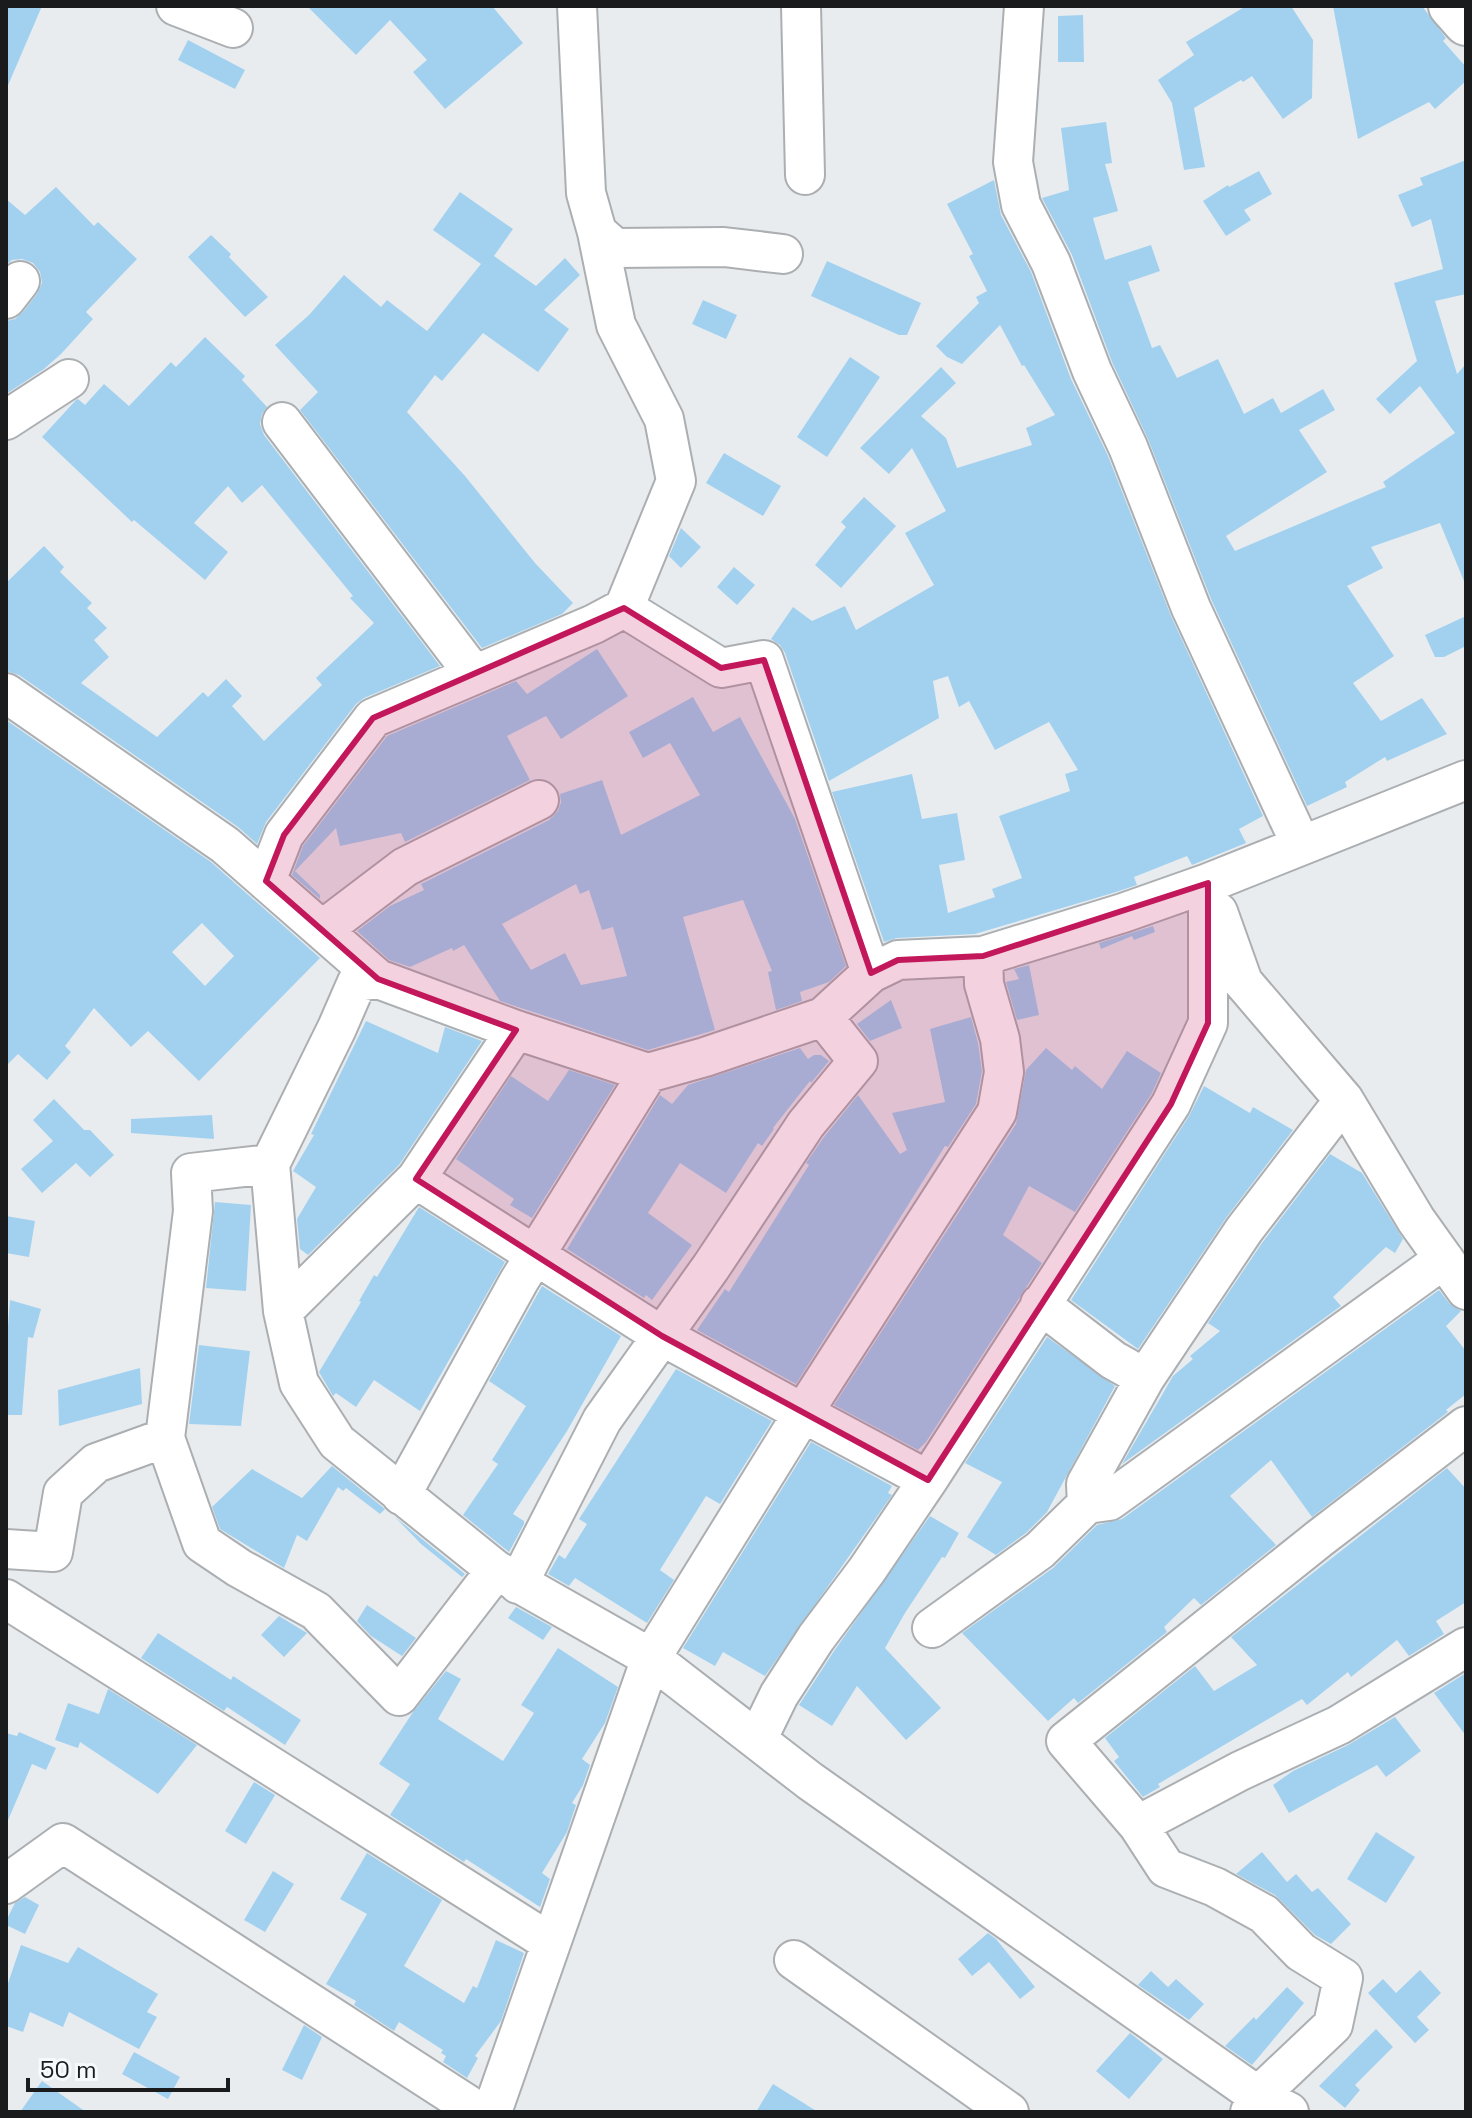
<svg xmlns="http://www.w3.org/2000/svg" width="1472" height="2118" viewBox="0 0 1472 2118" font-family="'Space Grotesk',sans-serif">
<rect width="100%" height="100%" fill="#e8ecef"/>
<path fill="#a2d1f0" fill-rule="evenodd" d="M6 6H42L6 90Z
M307 6H492L523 43 445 109 413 72 427 60 390 20 356 55Z
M1246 6H1291L1313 40 1312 98 1283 119 1252 76 1243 82 1241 80 1194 108 1205 167 1184 170 1172 103 1158 80 1194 55 1186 42Z
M1333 6H1422L1446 38 1443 41 1466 67V81L1435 109 1429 102 1358 139Z
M1083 15 1084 62H1058V16Z
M188 40 245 70 235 89 178 60Z
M1106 122 1112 163 1105 164 1118 211 1093 218 1105 260 1151 245 1160 271 1128 282 1152 348 1160 345 1177 378 1218 359 1244 414 1273 398 1281 413 1323 389 1335 410 1299 430 1327 472 1226 536 1235 551 1386 487 1383 482 1455 433 1420 386 1390 414 1376 399 1417 361 1394 283 1443 269 1431 219 1412 227 1398 195 1423 185 1420 178 1466 160V294L1435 301 1457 374 1466 364V586L1440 523 1371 547 1383 568 1347 586 1394 656 1353 683 1381 721 1422 698 1447 734 1387 761 1385 757 1345 782 1347 787 1307 806 1211 599 1148 439 1112 362 1072 255 1042 198 1069 190 1061 128Z
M1259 171 1272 194 1244 210 1251 220 1226 236 1203 201 1228 185 1229 187Z
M994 180 1001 215 1031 272 1071 379 1108 456 1171 616 1263 816 1239 829 1246 843 1192 865 1187 856 1134 877 1137 885 1116 892 975 934 897 938 884 942 832 792 912 774 922 819 957 813 965 860 939 865 948 913 995 897 992 889 1022 878 999 816 1070 791 1065 774 1078 770 1049 722 995 750 969 701 959 707 948 676 933 681 939 718 829 781 785 653 780 645 771 639 793 607 812 621 845 606 856 630 934 585 905 533 946 511 912 448 889 474 860 448 941 367 956 383 921 416 946 438 957 468 1032 445 1026 428 1055 415 1024 365 1022 366 1000 325 962 364 947 357 936 346 979 303 976 297 987 291 969 256 973 254 947 204Z
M56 187 94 226 98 222 137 259 86 312 93 319 61 354 44 369 6 394V321L15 319 23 312 37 294 42 283 40 272 33 263 22 259 12 260 6 265V199L25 215Z
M460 192 513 229 494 256 536 286 565 258 580 275 544 310 569 329 538 372 483 333 442 381 435 375 407 412 465 476 535 563 573 603 562 614 482 648 300 410 318 392 275 345 309 315 344 275 381 307 387 300 427 331 481 264 433 230Z
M211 235 231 254 229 257 268 297 245 317 188 257Z
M827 261 921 303 907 335H899L811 296Z
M703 300 737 315 726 339 692 324Z
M205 337 245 376 242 380 267 407 262 414 260 424 264 435 440 666 364 698 356 704 266 822 257 844 238 827 19 675 6 671V583L44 546 64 567 60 572 92 603 87 608 107 628 94 640 109 657 81 683 157 737 203 692 208 697 226 679 242 696 232 706 264 741 322 685 316 678 374 623 350 598 353 596 262 485 242 503 228 486 194 523 228 552 205 580 134 520 132 522 42 437 76 400 78 399 85 405 104 384 129 406 171 362 176 367Z
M850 357 880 377 827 457 797 437Z
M724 453 781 486 763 516 706 483Z
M864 497 896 526 841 588 815 565 846 527 841 522Z
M681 528 701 547 681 568 669 556Z
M734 567 755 585 737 605 717 587Z
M1466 616V646L1444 657H1435L1425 635Z
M597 649 628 696 561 739 546 716 507 736 530 780 405 842 401 833 340 846 336 828 295 871 320 895V899L292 875 303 846 387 736 516 681 527 694Z
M693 697 713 732 740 717 795 819 846 966 829 982 800 992 802 1001 776 1010 768 972 772 971 743 900 683 917 715 1030 648 1050 500 1001 464 945 453 951 452 948 410 967 389 960 357 931 390 906 424 890 421 884 549 820 558 811 561 802 560 794 602 780 621 835 700 795 670 743 643 758 629 732ZM576 884 580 894 589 890 602 930 613 927 627 976 581 985 565 953 531 970 502 924Z
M6 720 211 862 320 958 199 1081 148 1031 131 1047 94 1008 65 1046 71 1052 47 1080 18 1054 6 1066ZM202 923 234 956 205 986 172 952Z
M1153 926 1155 932 1134 940 1132 936 1101 949 1099 943Z
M1029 965 1039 1015 1017 1020 1006 982 1019 979 1014 969Z
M891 1000 902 1028 870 1041 857 1024Z
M971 1017 978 1043 982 1071 976 1104 948 1147 945 1146 796 1384 697 1330 725 1289 729 1292 809 1165 806 1163 824 1137 858 1095 900 1154 907 1150 892 1113 945 1102 930 1029Z
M366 1021 438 1053 445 1027 482 1041 399 1165 308 1255 300 1249 297 1219 316 1187 293 1171 314 1135 311 1134Z
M800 1048 808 1059 814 1055H821L829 1061 811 1083 810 1081 773 1128 774 1129 762 1146 758 1143 726 1193 680 1163 648 1213 692 1245 652 1300 646 1295 644 1298 567 1249 660 1095 672 1104 688 1085Z
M1046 1048 1072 1070 1075 1066 1102 1089 1127 1051 1161 1073 1152 1093 1075 1212 1029 1186 1003 1235 1042 1263 926 1442 918 1450 834 1405 1016 1124 1026 1070Z
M569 1070 615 1085 532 1218 510 1205 514 1199 456 1159 511 1076 548 1101Z
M1204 1086 1250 1113 1253 1107 1293 1130 1226 1218 1138 1349 1071 1300 1189 1116Z
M54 1099 84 1130H90L114 1155 90 1177 76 1163 42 1193 21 1169 53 1141 33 1120Z
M212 1115 214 1139 131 1133V1119Z
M1330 1154 1362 1173 1403 1239 1395 1253 1386 1247 1333 1297 1341 1306 1122 1464 1173 1376 1193 1359 1190 1356 1220 1331 1208 1323 1262 1243Z
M215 1202 251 1205 246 1291 206 1288Z
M419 1207 505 1262 420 1411 374 1380 356 1407 336 1393 333 1396 319 1372 361 1302 359 1301 374 1275 377 1277Z
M6 1216 35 1221 29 1257 6 1253Z
M542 1286 621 1336 567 1431 513 1514 524 1521V1524L509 1552 463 1515 498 1464 492 1460 526 1406 489 1381Z
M1439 1290 1449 1303 1461 1311 1446 1326 1466 1351V1394L1446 1410 1448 1412 1312 1517 1271 1460 1230 1496 1276 1545 1201 1605 1194 1598 1164 1627 1167 1632 1078 1703 1074 1698 1048 1721 962 1633 1053 1568 1097 1525 1122 1519Z
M10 1300 41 1309 33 1338 28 1337 22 1415H6V1354Z
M1047 1337 1115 1386 1047 1512 1026 1533 996 1555 967 1537 1002 1482 965 1463Z
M199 1345 250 1351 241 1426 189 1424Z
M140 1368 142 1404 59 1426 58 1390Z
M676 1369 772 1421 720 1504 706 1496 660 1570 674 1580 647 1623 575 1578 569 1586 548 1574 559 1555 565 1559 587 1524 579 1519Z
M811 1442 892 1486 888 1493 892 1495 765 1676 723 1652 715 1666 683 1648Z
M332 1466 385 1509 380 1514 346 1488 343 1491 338 1487 307 1541 297 1535 284 1568 220 1529 212 1507 252 1469 302 1498Z
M1447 1468 1466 1489V1602L1436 1621 1444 1634 1409 1656 1397 1640 1351 1677 1348 1672 1307 1705 1302 1699 1158 1784 1160 1787 1143 1797 1114 1761 1119 1757 1105 1738 1195 1666 1214 1691 1257 1665 1231 1637Z
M930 1516 959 1533 945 1558 942 1557 905 1613 885 1648 941 1708 906 1740 857 1686 832 1726 799 1705 834 1651Z
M395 1517 465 1574 462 1577 421 1544Z
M367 1605 416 1638 402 1656 371 1636 357 1621Z
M516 1607 552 1627 543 1640 508 1618Z
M279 1616 307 1633 284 1657 261 1635Z
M158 1633 231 1680 233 1676 301 1720 285 1745 227 1707 224 1711 141 1658Z
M558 1648 618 1687 605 1723 582 1759 590 1765 583 1785 572 1803 576 1805 567 1832 542 1873 550 1879 540 1907 466 1859 464 1862 390 1815 410 1784 379 1764 413 1712 446 1671 461 1679 438 1719 503 1761 534 1713 521 1705Z
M1466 1673V1736L1434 1693Z
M108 1689 197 1745 158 1794 80 1742 78 1748 55 1740 68 1703 99 1714Z
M1395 1717 1421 1751 1386 1777 1377 1765 1289 1813 1273 1785 1293 1771 1348 1745Z
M19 1732 56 1748 46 1770 32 1764 6 1825V1733L17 1736Z
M254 1782 275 1795 246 1844 225 1831Z
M1376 1832 1415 1857 1386 1903 1347 1879Z
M1262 1852 1287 1882 1296 1874 1312 1892 1318 1888 1351 1924 1331 1944 1315 1935 1275 1895 1236 1874Z
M367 1853 442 1900 404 1966 464 2003 473 1986 477 1988 496 1940 524 1953 501 2021 475 2056 478 2058 467 2078 443 2062 446 2056 441 2053 443 2050 399 2022 394 2031 354 2005 356 2001 326 1984 367 1914 340 1899Z
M273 1871 294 1884 265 1932 244 1920Z
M25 1897 39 1905 25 1934 6 1925V1921L15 1903Z
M988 1933 996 1939 1035 1987 1020 1999 989 1962 972 1976 958 1959Z
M21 1945 68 1963 78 1947 158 1994 147 2012 157 2017 139 2049 69 2012 63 2027 30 2012 23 2032 6 2026V1989Z
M1420 1970 1441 1993 1417 2017 1429 2030 1415 2043 1368 1993 1383 1979 1396 1993Z
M1151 1971 1168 1987 1176 1979 1204 2004 1189 2020 1138 1985Z
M1287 1987 1304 2003 1252 2065 1225 2046 1254 2017 1256 2020Z
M304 2025 322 2037 302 2080 282 2070Z
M1376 2029 1393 2047 1355 2085 1360 2090 1345 2108 1319 2086Z
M1130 2033 1163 2059 1129 2099 1096 2071Z
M134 2052 180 2077 168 2099 122 2074Z
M42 2081 86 2112H20Z
M773 2084 818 2112H756Z"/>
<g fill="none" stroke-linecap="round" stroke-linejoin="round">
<g stroke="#abafb2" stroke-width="42">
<path id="minor" d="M176 6 233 28
M577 6 586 193 597 232 615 248 724 247 783 254
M801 6 805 175
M1024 6 1013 162 1021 205 1051 263 1092 371 1128 447 1191 608 1301 845
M597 232 616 325 664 419 676 481 624 608
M6 299 20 281
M6 420 69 379
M282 422 473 673
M6 693 225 845 378 979
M266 881 284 835 373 718 594 624 624 608 721 668 764 660 871 973
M1208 883V1023L1171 1104 928 1480 867 1570 816 1638 779 1695 757 1740 810 1781 1258 2096 1289 2112
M1218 912 1243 982 1344 1100 1416 1220 1466 1290
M322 930 405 867 539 800
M270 1164 191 1173 193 1211 165 1438 202 1543 239 1568 316 1611 399 1696 496 1570
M416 1179 662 1336 803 1413 651 1658 496 1570 337 1442 299 1383 283 1311 270 1164 337 1028 357 982 378 979 516 1030 648 1073 705 1057 823 1017 871 973 898 960 983 956 1123 913 1208 883 1466 780
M1040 1304 1113 1360 1145 1378
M283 1311 416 1179 516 1030
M1466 1426 1320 1538 1066 1741 1138 1825 1240 1771 1339 1725 1466 1647
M928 1480 803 1413 997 1112 1004 1072 1000 1039 984 984 983 956
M401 1495 519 1281 648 1073
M1087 1504 1086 1484 1145 1378 1244 1230 1344 1100
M6 1549 53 1552 63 1493 96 1463 165 1438
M518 1584 602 1420 711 1267 806 1124 858 1061 823 1017
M6 1599 551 1943
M932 1628 1040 1550 1087 1504 1109 1501 1444 1259
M1138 1825 1166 1868 1215 1887 1264 1914 1301 1952 1343 1978 1333 2025 1258 2096 1250 2112
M6 1884 63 1843 479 2112
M794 1960 1009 2112
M492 2112 651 1658 757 1740"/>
</g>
<g stroke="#abafb2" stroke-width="48">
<path id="highway" d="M1451 6 1466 23"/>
</g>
<use href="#minor" stroke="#fff" stroke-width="38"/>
<use href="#highway" stroke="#fff" stroke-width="44"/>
</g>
<path fill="#c2185b" fill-opacity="0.2" stroke="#c2185b" stroke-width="6" stroke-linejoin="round" d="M624 608 721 668 764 660 871 973 898 960 983 956 1208 883V1023L1171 1104 928 1480 662 1336 416 1179 516 1030 378 979 266 881 284 835 373 718Z"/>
<rect width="1472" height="2118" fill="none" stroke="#191b1c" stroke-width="16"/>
<path d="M28 2078v12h200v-12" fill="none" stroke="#191b1c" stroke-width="4"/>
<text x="40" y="2078" font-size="24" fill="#191b1c" stroke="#f5f9fc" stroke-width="6" paint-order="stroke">50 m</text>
</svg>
